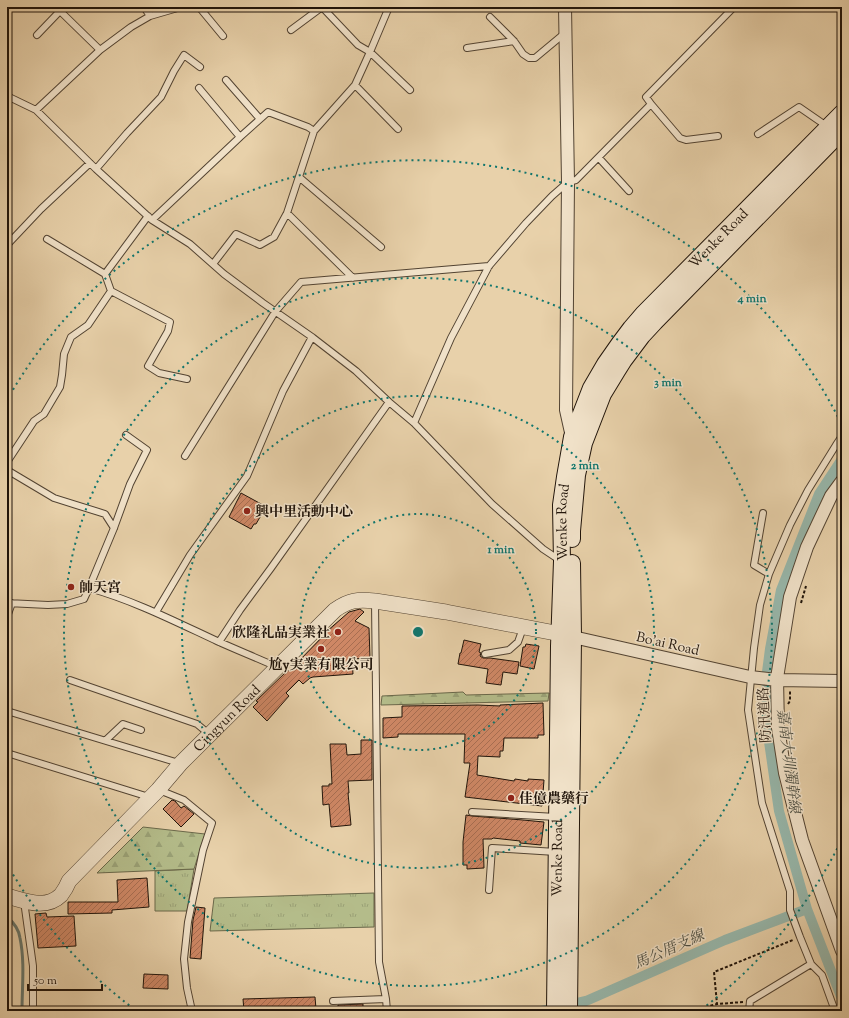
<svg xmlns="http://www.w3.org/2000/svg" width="849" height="1018" viewBox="0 0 849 1018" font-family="'Sorts Mill Goudy','Noto Serif TC',serif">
<defs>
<pattern id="grass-tufts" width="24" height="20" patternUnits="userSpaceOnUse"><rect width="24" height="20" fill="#b4bc8a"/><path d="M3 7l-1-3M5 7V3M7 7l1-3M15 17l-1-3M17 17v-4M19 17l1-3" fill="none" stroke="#9aa176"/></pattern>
<pattern id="forest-firs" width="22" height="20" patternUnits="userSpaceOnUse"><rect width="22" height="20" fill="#b4bc8a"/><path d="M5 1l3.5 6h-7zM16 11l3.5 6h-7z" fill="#9aa176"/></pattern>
<pattern id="building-hatch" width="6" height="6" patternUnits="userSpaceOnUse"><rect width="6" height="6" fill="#cf8866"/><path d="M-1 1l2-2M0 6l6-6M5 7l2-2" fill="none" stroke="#a86e52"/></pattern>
</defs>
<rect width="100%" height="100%" fill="#e8d1aa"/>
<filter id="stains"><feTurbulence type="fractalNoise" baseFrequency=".005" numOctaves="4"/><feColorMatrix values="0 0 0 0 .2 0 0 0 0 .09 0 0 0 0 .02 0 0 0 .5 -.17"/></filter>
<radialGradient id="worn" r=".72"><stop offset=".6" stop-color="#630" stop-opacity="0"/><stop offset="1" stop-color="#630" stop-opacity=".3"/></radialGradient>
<path fill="url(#grass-tufts)" stroke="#6a684a" d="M194 869 187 911H155V871Z
M374 893V927L210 931 214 898Z"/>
<path fill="url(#forest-firs)" stroke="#6a684a" d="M463 692 466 695 549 693 548 701 381 705 382 696Z
M143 827 205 834 194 869 97 873Z"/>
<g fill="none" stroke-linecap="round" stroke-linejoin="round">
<path stroke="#67766b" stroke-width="3" d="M7 917C13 922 19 930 20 938 25 962 22 987 22 1011"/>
<path stroke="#97b7ab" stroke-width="10" d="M842 459 819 494 781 590 770 649 767 672 766 721 779 811 807 909 842 999
M542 1011 586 1001 725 940 807 909"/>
</g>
<path fill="url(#building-hatch)" stroke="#20140a" d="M241 493 263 505 260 510 263 512 256 524H254L251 529 229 517Z
M360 609 364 612 355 621 369 628 370 658 352 659 353 674 313 677 310 678 303 684 299 680 286 693 289 696 267 721 253 707 258 702 256 701 288 670 289 671 296 664 326 633V632L349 612Z
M464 640 481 644 479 652 481 653 480 656 483 658H490L519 662 517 674 503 672 501 685 486 683 488 669 458 664 460 653H461Z
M526 644 539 646 534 669 520 666 523 647H525Z
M543 703 544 735H538V738H504L503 751H500V757L478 756 477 775 514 781 515 779 528 781V779L544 780 542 806 465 797 470 763H464L465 734H398V737L383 738V718L402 717V706L478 705 500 706V705Z
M361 740H372V780L348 781 349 793H348L351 825 331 827 329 804 323 805 322 786H329V784H332L330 744H346L347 755 361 754Z
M172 800 175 801 181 808 184 806 194 814 181 827 163 809Z
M466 815 472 816 523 820 544 822 541 845 520 843V841L493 838 492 839H483L484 868 467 869V865H463V842Z
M147 878 149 907 112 910V913L68 914V902H118L117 880Z
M196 907 205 908 201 959 190 958 193 920Z
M46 913 47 917 74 916 76 946 38 948 35 914Z
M144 974 168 975V989L143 988Z
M315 997 316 1009 244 1011 243 999Z
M363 1004V1010L361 1011H338V1005Z"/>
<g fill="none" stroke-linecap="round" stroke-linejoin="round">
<g stroke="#524332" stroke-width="8">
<path id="service" d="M144 7 150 16
M199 7 223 36
M322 7 358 45 370 52 410 90
M490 17 514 41 523 54 529 58H535L565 33
M291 30 322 7
M37 35 60 11 100 50
M467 48 514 41
M226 80 260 119
M355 85 398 129
M199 88 240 137
M7 96 36 110 96 169 152 220 190 244 224 274 263 303 312 337 356 371 389 402 414 423 492 504 543 549 561 561
M651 104 680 138 686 140 718 136
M36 110 100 50 131 27 150 16 181 7
M758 134 799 107 828 127
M599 158 629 191
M96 169 127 133 161 97 174 71 184 55 200 67
M299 177 381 247
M287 213 353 278
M152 220 240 137 268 112 308 127 314 131 355 85 370 52 389 7
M47 239 105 274
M7 245 41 209 90 163
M213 264 236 234 260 245 274 237 287 213 314 131
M111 291 170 322 168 331 148 366 159 373 187 379
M414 423 451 338 489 266 526 223 552 196 568 182 576 180 651 104 646 97 734 7
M185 456 275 312 301 282 489 266
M7 462 34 421 44 414 60 387 62 375 64 354 71 337 88 325 111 291 105 274 148 216
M7 470 54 498 105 514 114 528
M763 513 754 565 769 574
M89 588 114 528 130 484 147 450 126 435
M375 601 379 962 386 999 387 1011
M7 603 48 605 67 604 84 599 89 588C135 601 174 621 217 641 237 650 257 658 277 667
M156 612 190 555 247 476 283 391 312 337
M7 617 12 603
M219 642 240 610 271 568 389 402
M485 654 509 650 518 642 523 628
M70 680 197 724 209 734
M7 711 179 763
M106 740 123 724 141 730
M7 753 149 797
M159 790 184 800 212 823 203 850 188 922 184 959 187 988 192 1011
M472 812 556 817
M489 890 492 848 556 852
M24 901 33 966V1011
M333 1001 386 999
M749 1011 750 1001 811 964
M835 1011 822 975 811 964 800 937 790 910V891L762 803 748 710 754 648 760 605 769 574 790 525 808 490 836 445 842 436"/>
</g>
<g stroke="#524332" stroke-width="14">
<path id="minor" d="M565 7 568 182 566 410 572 437 574 438
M842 481 831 496 807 547 790 597 777 678 778 728 785 773 802 840 842 951
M573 637 750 677 777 680 842 681"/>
</g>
<g stroke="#524332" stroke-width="16">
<g id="tertiary">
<path id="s1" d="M7 896C25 901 46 910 61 895 64 891 67 886 69 881L158 790 181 763 335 610C349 600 358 599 375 601L446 612 571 636"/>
</g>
</g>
<g stroke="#20140a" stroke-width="18">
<g id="secondary">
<path d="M572 539V531L577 475 584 443 603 394 617 371 624 360 642 336 655 322 842 131"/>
<path id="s2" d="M555 1011 559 646 562 561 561 505 565 477 572 437 591 388 605 364 619 344 631 328 643 314 842 113"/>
<path d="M569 1011 573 637 572 563"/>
</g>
</g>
<path stroke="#20140a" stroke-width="2" stroke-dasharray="3 2" stroke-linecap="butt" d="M801 603 806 586
M788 704 790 701V690
M743 1002 717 1004 714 972 793 940
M691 1011 717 1004"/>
<use href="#service" stroke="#f0e1c8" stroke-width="6"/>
<use href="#minor" stroke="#f0e1c8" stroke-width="12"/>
<use href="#tertiary" stroke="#f0e1c8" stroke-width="15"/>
<use href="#secondary" stroke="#f0e1c8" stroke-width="16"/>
</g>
<g fill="none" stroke="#0f766e" stroke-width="2" stroke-dasharray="2 4">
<circle cx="418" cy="632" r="118"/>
<circle cx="418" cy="632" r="236"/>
<circle cx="418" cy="632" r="354"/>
<path d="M840 843A472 472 0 0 1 702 1009M134 1009A472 472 0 0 1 7 864M7 400A472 472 0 0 1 840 421"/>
</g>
<g fill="#8f2418" stroke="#f0e1c8" stroke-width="1.5">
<circle cx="247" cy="511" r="4"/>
<circle cx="71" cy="587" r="4"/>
<circle cx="338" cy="632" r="4"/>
<circle cx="321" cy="649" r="4"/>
<circle cx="511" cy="798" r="4"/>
</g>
<g text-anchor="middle" stroke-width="3" stroke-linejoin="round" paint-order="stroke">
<g font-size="14" fill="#20140a" stroke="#f0e1c8">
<text dy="5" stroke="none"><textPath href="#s2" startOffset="825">Wenke Road</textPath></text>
<text dy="5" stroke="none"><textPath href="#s2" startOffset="489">Wenke Road</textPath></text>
<text transform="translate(668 643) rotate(13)" y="5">Bo'ai Road</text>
<text transform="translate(764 715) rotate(-93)" y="5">防汛道路</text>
<text dy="5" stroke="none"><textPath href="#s1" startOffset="300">Cingyun Road</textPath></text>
<text dy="5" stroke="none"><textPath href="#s2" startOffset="153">Wenke Road</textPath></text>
</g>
<g font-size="14" font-weight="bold" fill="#20140a" stroke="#f0e1c8" text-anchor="start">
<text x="255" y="516">興中里活動中心</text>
<text x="79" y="592">帥天宮</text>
<text x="330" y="637" text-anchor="end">欣隆礼品実業社</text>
<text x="321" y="669" text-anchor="middle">尬y実業有限公司</text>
<text x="519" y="803">佳億農藥行</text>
</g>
<g font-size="15" font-style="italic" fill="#4a4d42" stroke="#f0e1c8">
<text transform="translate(789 761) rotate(83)" y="5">嘉南大圳濁幹線</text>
<text transform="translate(669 949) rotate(-24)" y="5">馬公厝支線</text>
</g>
</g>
<circle cx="418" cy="632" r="6" fill="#0f766e" stroke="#f0e1c8" stroke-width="2"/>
<g font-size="12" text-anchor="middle" font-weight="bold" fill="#0f766e" stroke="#f0e1c8" stroke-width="3" stroke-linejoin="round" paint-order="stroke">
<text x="752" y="302">4 min</text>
<text x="668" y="386">3 min</text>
<text x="585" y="469">2 min</text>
<text x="501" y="553">1 min</text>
</g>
<rect width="849" height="1018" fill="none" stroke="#e8d1aa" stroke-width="24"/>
<rect x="8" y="8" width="833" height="1002" fill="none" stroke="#20140a" stroke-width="2"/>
<rect x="12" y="12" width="825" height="994" fill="none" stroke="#20140a"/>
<path d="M28 984v6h74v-6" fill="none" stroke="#20140a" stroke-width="2"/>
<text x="34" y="984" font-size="12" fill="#20140a" stroke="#f0e1c8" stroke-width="3" paint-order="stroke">50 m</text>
<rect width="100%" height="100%" filter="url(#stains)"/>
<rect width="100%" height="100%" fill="url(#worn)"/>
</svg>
